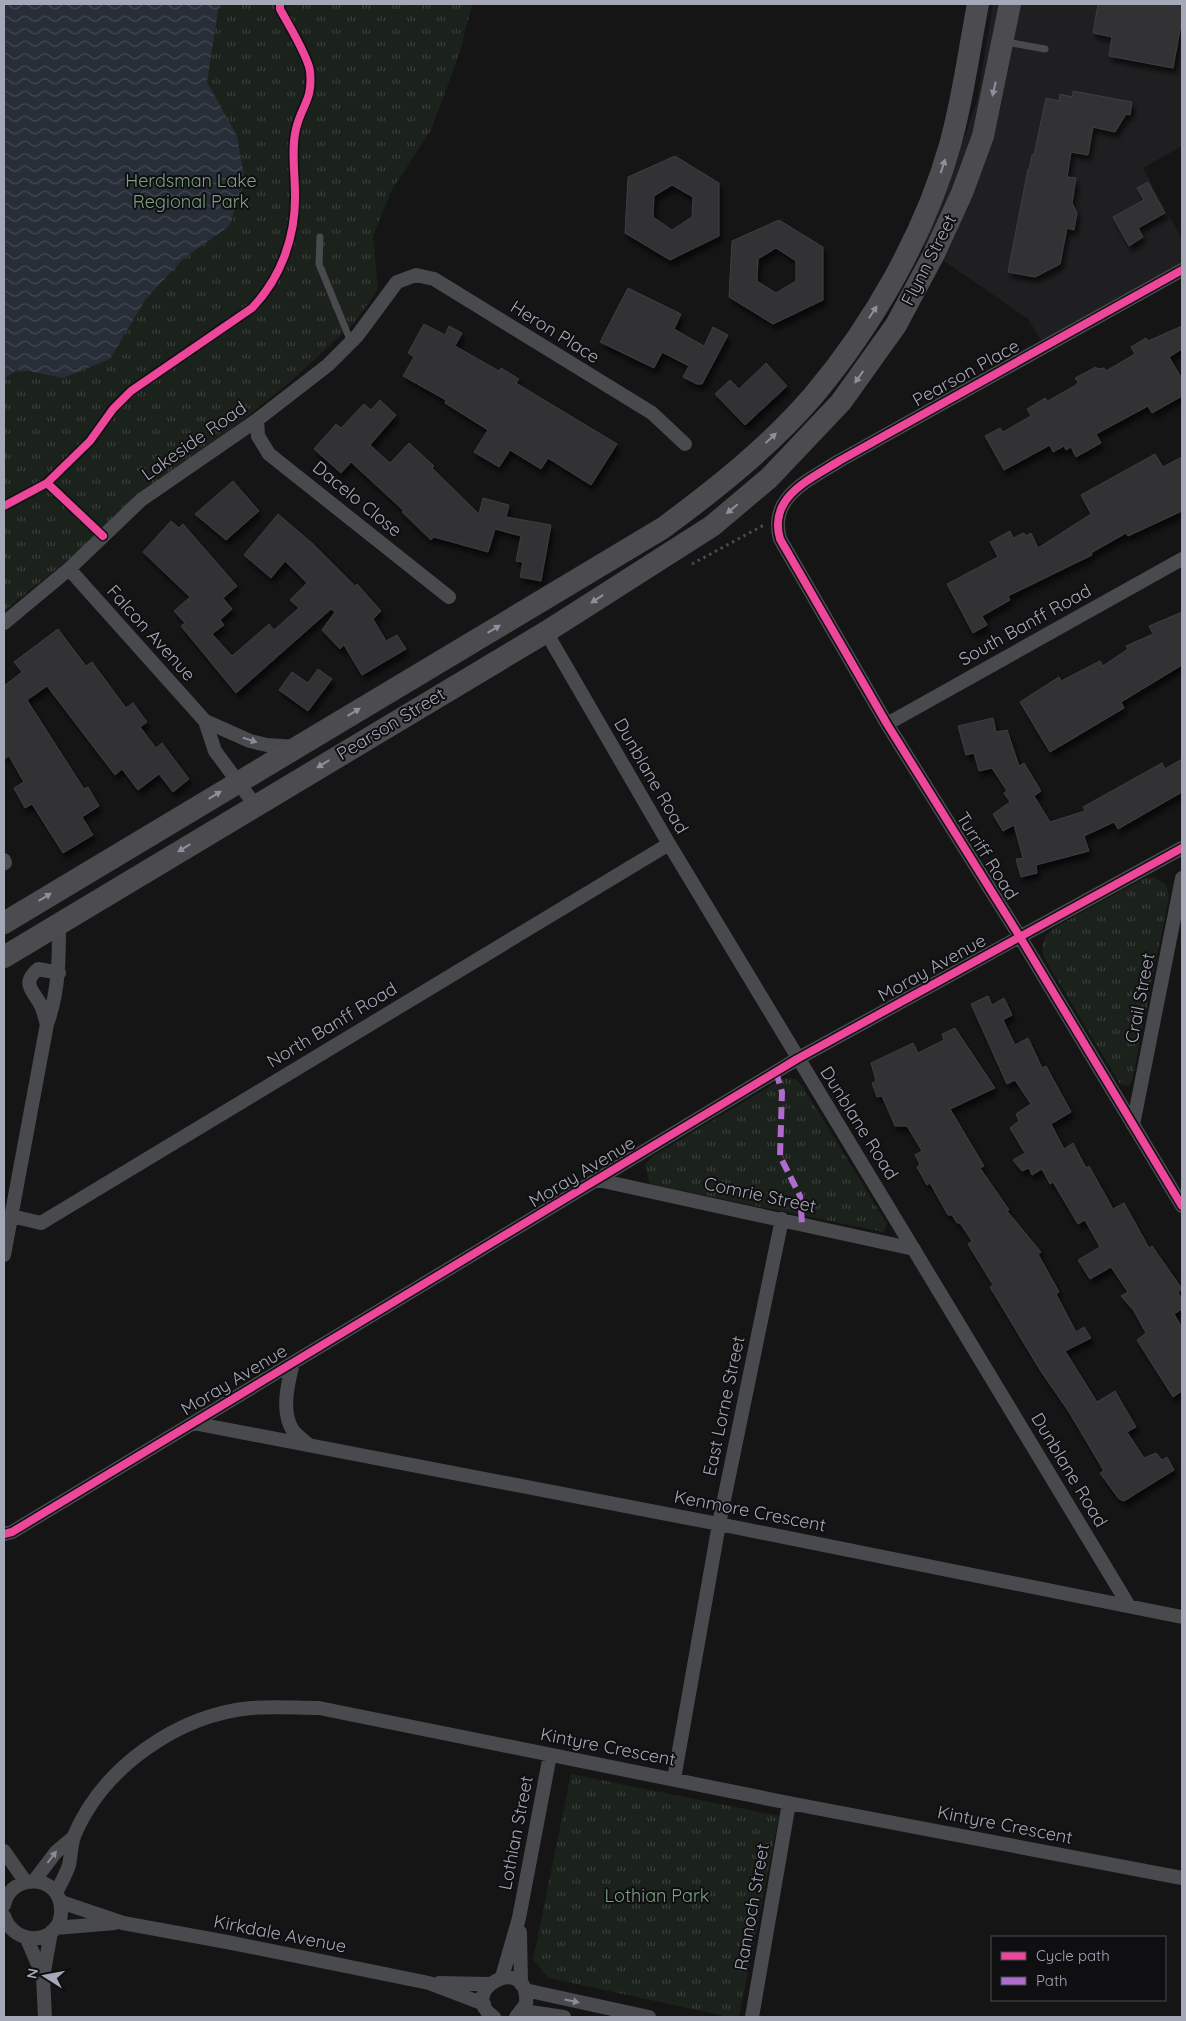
<svg xmlns="http://www.w3.org/2000/svg" width="1186" height="2021" viewBox="0 0 1186 2021" font-family="Quicksand,sans-serif">
<defs>
<pattern id="park-tufts" width="24" height="20" patternUnits="userSpaceOnUse" patternTransform="scale(1.25)"><rect width="24" height="20" fill="#1b221c"/><path d="M3 7l-1-3M5 7V3M7 7l1-3M15 17l-1-3M17 17v-4M19 17l1-3" fill="none" stroke="#393f3b"/></pattern>
<pattern id="water-waves" width="16" height="10" patternUnits="userSpaceOnUse" patternTransform="scale(1.25)"><rect width="16" height="10" fill="#272e37"/><path d="M0 5q4-4 8 0t8 0" fill="none" stroke="#434952"/></pattern>
<filter id="shadow"><feDropShadow dx="3" dy="5.5" stdDeviation="2.5" flood-color="#0009"/></filter>
</defs>
<rect width="100%" height="100%" fill="#151515"/>
<path fill="#1f1f21" d="M993 4H1182V146L1143 168 1182 239V270L1043 343 1028 319 921 245 951 176 977 101Z"/>
<path fill="url(#park-tufts)" d="M4 4H472L460 52 431 130 391 191 373 236 378 289 355 322 290 382 4 611Z
M1153 877 1166 884 1169 896 1132 1080 1129 1086 1120 1084 1046 961C1039 948 1042 937 1054 928L1143 879Z
M784 1078 795 1079 803 1087 887 1224 884 1232 650 1184 645 1165 653 1156Z
M571 1774 779 1816 739 2017H729L549 1978 533 1960Z"/>
<path fill="url(#water-waves)" d="M4 4H219L207 82 237 136 245 181 229 226 183 259 145 300 110 359 63 378 18 369 4 379Z"/>
<path fill="#333334" stroke="#3d3e41" fill-rule="evenodd" filter="url(#shadow)" d="M1098 4H1182V19L1173 68 1109 56 1112 37 1093 33Z
M1073 91 1132 102 1130 115 1126 114 1115 132 1093 127 1088 155 1071 152 1067 177 1076 178 1072 203 1077 213 1074 230 1067 228 1060 264 1035 277 1008 272 1028 169 1029 170 1032 155H1034L1046 98 1059 101 1060 94 1072 97Z
M675 156 719 183V236L670 260 625 233 628 177ZM672 185 693 197 692 217 672 230 653 217 654 196Z
M1148 182 1165 213 1138 228 1143 237 1129 246 1113 217 1144 200 1137 188Z
M779 220 823 247V300L773 324 729 297 732 241ZM776 248 796 261V281L776 293 757 281 758 259Z
M628 288 681 314 674 329 704 346 713 327 728 335 702 384H697L683 377 689 366 662 352 654 368 600 342Z
M424 324 445 335 449 326 462 333 455 346 499 371 501 368 519 379 516 383 617 444 591 485 548 458 541 469 510 450 499 467 474 452 488 430 445 403 446 400 403 376 414 357 408 353Z
M1182 326V349L1169 357 1182 379V396L1152 413 1148 406 1096 434 1101 443 1076 457 1071 447 1066 450 1064 446 1053 452 1050 445 1004 470 985 436 1000 428 1003 432 1031 416 1027 409 1045 398 1048 401 1076 385 1078 382 1075 378 1096 367 1098 369 1104 368 1106 371 1135 354 1131 347 1146 338 1148 341Z
M766 363 787 386 745 425 715 394 730 380 739 389Z
M380 400 396 415 370 445 390 463 409 443 434 466 432 468 479 514 483 498 509 505 506 517 551 525 541 581 520 577 523 562 516 561 521 536 495 529 488 552 434 537 431 540 402 512 404 511 351 462 341 473 314 449 336 424 341 428 364 404 371 410Z
M1155 454 1163 467 1182 457V511L1128 536 1126 533 1091 553 1092 555 1008 596 1010 600 982 616 987 625 973 633 947 584 998 557 990 542 1010 531 1013 538 1024 533 1026 536 1031 533 1038 548 1091 514 1081 495Z
M233 481 259 511 226 540 195 514Z
M278 514 313 544 355 586 357 584 381 611 373 619 386 641 397 635 406 649 362 675 344 645 340 649 322 630 335 612 331 609 236 693 181 626 185 623 174 611 190 597 143 552 171 521 179 528 183 524 237 586 223 598 232 609 220 620 224 625 212 634 232 656 269 624 274 630 299 608 290 600 307 583 285 561 271 578 244 555Z
M1182 612V665L1121 702 1124 708 1050 752 1020 702 1059 677 1061 681 1100 661 1103 666 1128 649 1126 646 1153 634 1149 626Z
M58 629 86 666 92 662 126 708 133 703 147 722 140 727 156 748 162 743 189 779 173 792 159 774 138 790 122 769 115 775 47 686 27 700 84 789 88 787 99 806 82 817 93 835 63 853 32 804 25 808 14 788 24 782 9 756 4 759V686L22 672 14 662Z
M318 669 332 679 308 711 279 690 292 672 308 683Z
M993 718 996 732 1007 730 1019 766 1024 763 1041 791 1034 796 1050 822 1085 811 1083 807 1162 763 1165 769 1182 759V792L1118 829 1114 822 1084 836 1089 851 1036 865 1037 873 1021 877 1016 859 1023 858 1014 825 1003 831 993 814 1010 802 1004 793 1007 791 992 768 979 771 974 753 966 755 958 726Z
M988 996 992 1005 1004 998 1012 1015 1003 1020 1015 1045 1028 1038 1042 1068 1046 1066 1071 1112 1051 1124 1064 1149 1073 1143 1086 1168 1089 1166 1113 1209 1124 1203 1149 1248 1152 1246 1182 1289 1178 1292 1182 1301V1309L1174 1314 1182 1328V1391L1173 1397 1137 1340 1146 1333 1134 1311 1121 1296 1128 1292 1111 1267 1090 1279 1078 1260 1100 1247 1085 1220 1078 1224 1053 1182 1050 1184 1042 1169 1032 1175 1029 1168 1022 1171 1013 1160 1025 1153 1010 1128 1019 1121 1016 1114 1031 1104 1015 1080 1007 1084 971 1004Z
M955 1028 995 1088 950 1109 984 1166 980 1168 1009 1210 1007 1211 1041 1252 1038 1254 1059 1292 1056 1294 1076 1332 1084 1327 1091 1338 1065 1351 1097 1402 1115 1391 1136 1427 1127 1432 1144 1458 1156 1453 1162 1460 1167 1457 1174 1470 1124 1501 1119 1499 1100 1473 1104 1471 1069 1412 1040 1370 990 1287 993 1285 968 1244 972 1241 960 1223H957L952 1215H948L930 1183 927 1185 917 1167 920 1164 915 1155 922 1151 907 1126H895L882 1096 877 1097 872 1083 876 1081 871 1063 913 1043 918 1053 944 1040 942 1034Z"/>
<g fill="none" stroke-linecap="round" stroke-linejoin="round">
<path stroke="#4b4b50" stroke-width="3" stroke-dasharray="2.5 4" stroke-linecap="butt" d="M692 564 764 525"/>
<path stroke="#494a4e" stroke-width="7" d="M1006 42 1045 49
M320 237 319 264 351 342"/>
<path stroke="#494a4e" stroke-width="14" d="M1182 270 839 461C809 480 768 497 780 539L887 724 1020 937 1182 1206
M257 420 258 436 269 454 449 597
M69 569 205 721 250 741 267 745 297 747
M4 623 69 569 141 500 257 420 328 365 357 336 397 282 416 275 434 279 652 413 685 444
M546 632 669 844 1129 1606
M205 721 215 751 255 805
M887 724 1182 559
M4 860 5 863
M47 1024C45 1019 44 1013 42 1008 36 992 19 985 38 969L59 973
M1133 1125 1182 878
M598 1180 914 1249
M11 1216 41 1223 669 844
M4 1255 47 1024C59 991 59 959 59 924
M293 1363C288 1383 280 1413 294 1432 298 1436 304 1441 309 1445
M193 1423 719 1524 1182 1617
M4 1534 12 1532 797 1059 1182 848
M674 1779 719 1524 782 1219
M4 1851 25 1881
M34 1881 56 1852 74 1837
M56 1893C60 1884 66 1875 69 1865 71 1856 71 1845 74 1836 103 1767 178 1715 251 1708 273 1706 297 1708 319 1708L789 1803 1182 1878
M61 1902 123 1923 227 1942 429 1983 484 2004
M4 1905C11 1872 60 1874 61 1909 63 1944 15 1949 4 1916
M55 1928 115 1923
M520 1932 521 1984
M27 1939 43 1976
M502 1977 519 1918 550 1755
M439 1983 489 1984
M525 1990 649 2017
M523 2011 564 2017
M45 2017 43 1977 51 1932
M494 2017C454 1991 530 1950 526 2004L516 2017
M752 2017 789 1803"/>
<path stroke="#4b4b50" stroke-width="22" d="M4 923 663 528C716 489 770 446 813 396 873 325 925 234 950 145 963 99 969 50 978 4
M4 957 546 632 712 526 769 478 841 402 896 325 934 254 962 193 983 136 1010 4"/>
<path stroke="#b06ccc" stroke-width="6" stroke-dasharray="12 6" stroke-linecap="butt" d="M776 1072 782 1092 780 1156 800 1196 802 1223"/>
<g stroke="#0f0f11" stroke-width="11">
<path id="cycleway" d="M1182 270 839 461C809 480 768 497 780 539L887 724 1020 937 1182 1206
M47 483 103 536
M4 506 47 483 90 441 113 409 131 391 252 308C281 278 296 236 295 194 295 173 291 149 296 129 302 104 313 100 310 71 308 56 288 24 280 9V4
M4 1534 12 1532 797 1059 1182 848"/>
</g>
<use href="#cycleway" stroke="#ed469a" stroke-width="8"/>
</g>
<defs><path id="oneway-solid" d="M-6-.8H1V-3.2L6.5 0L1 3.2V.8H-6Z" transform="scale(1.25)"/></defs>
<g fill="#8e919d">
<use href="#oneway-solid" transform="translate(994 89) rotate(103)"/>
<use href="#oneway-solid" transform="translate(943 166) rotate(-72)"/>
<use href="#oneway-solid" transform="translate(873 312) rotate(-57)"/>
<use href="#oneway-solid" transform="translate(859 377) rotate(125)"/>
<use href="#oneway-solid" transform="translate(771 438) rotate(-43)"/>
<use href="#oneway-solid" transform="translate(732 509) rotate(140)"/>
<use href="#oneway-solid" transform="translate(597 599) rotate(147)"/>
<use href="#oneway-solid" transform="translate(494 629) rotate(-31)"/>
<use href="#oneway-solid" transform="translate(354 712) rotate(-31)"/>
<use href="#oneway-solid" transform="translate(323 764) rotate(149)"/>
<use href="#oneway-solid" transform="translate(215 795) rotate(-31)"/>
<use href="#oneway-solid" transform="translate(184 848) rotate(149)"/>
<use href="#oneway-solid" transform="translate(45 897) rotate(-31)"/>
</g>
<g fill="#898c98">
<use href="#oneway-solid" transform="translate(250 740) rotate(18)"/>
<use href="#oneway-solid" transform="translate(52 1857) rotate(-53)"/>
<use href="#oneway-solid" transform="translate(572 2001) rotate(12)"/>
</g>
<g text-anchor="middle" stroke-width="4" stroke-linejoin="round" paint-order="stroke">
<g font-size="18" fill="#7ba282" stroke="#0f0f11">
<text x="191" y="187">Herdsman Lake<tspan x="191" dy="21">Regional Park</tspan></text>
<text x="657" y="1902">Lothian Park</text>
</g>
<g font-size="18" fill="#a5a8b7" stroke="#0f0f11">
<text transform="translate(929 260) rotate(-63)" y="6">Flynn Street</text>
<text transform="translate(555 332) rotate(32)" y="6">Heron Place</text>
<text transform="translate(966 373) rotate(-29)" y="6">Pearson Place</text>
<text transform="translate(194 441) rotate(-35)" y="6">Lakeside Road</text>
<text transform="translate(357 499) rotate(39)" y="6">Dacelo Close</text>
<text transform="translate(1025 625) rotate(-29)" y="6">South Banff Road</text>
<text transform="translate(151 633) rotate(48)" y="6">Falcon Avenue</text>
<text transform="translate(391 724) rotate(-31)" y="6">Pearson Street</text>
<text transform="translate(651 776) rotate(60)" y="6">Dunblane Road</text>
<text transform="translate(987 856) rotate(58)" y="6">Turriff Road</text>
<text transform="translate(932 968) rotate(-29)" y="6">Moray Avenue</text>
<text transform="translate(1140 998) rotate(-79)" y="6">Crail Street</text>
<text transform="translate(332 1025) rotate(-31)" y="6">North Banff Road</text>
<text transform="translate(859 1123) rotate(58)" y="6">Dunblane Road</text>
<text transform="translate(582 1172) rotate(-31)" y="6">Moray Avenue</text>
<text transform="translate(760 1195) rotate(12)" y="6">Comrie Street</text>
<text transform="translate(234 1380) rotate(-31)" y="6">Moray Avenue</text>
<text transform="translate(724 1406) rotate(-78)" y="6">East Lorne Street</text>
<text transform="translate(1069 1470) rotate(59)" y="6">Dunblane Road</text>
<text transform="translate(750 1511) rotate(11)" y="6">Kenmore Crescent</text>
<text transform="translate(608 1747) rotate(11)" y="6">Kintyre Crescent</text>
<text transform="translate(1005 1825) rotate(11)" y="6">Kintyre Crescent</text>
<text transform="translate(516 1833) rotate(-79)" y="6">Lothian Street</text>
<text transform="translate(752 1907) rotate(-80)" y="6">Rannoch Street</text>
<text transform="translate(280 1934) rotate(11)" y="6">Kirkdale Avenue</text>
</g>
</g>
<rect width="1186" height="2021" fill="none" stroke="#a5a8b7" stroke-width="10"/>
<rect x="991" y="1936" width="175" height="65" fill="#0f0f11" stroke="#4b4c53"/>
<rect x="1001" y="1952" width="25" height="8" fill="#ed469a" stroke="#4b4c53"/>
<text x="1036" y="1961" font-size="15" fill="#a5a8b7">Cycle path</text>
<rect x="1001" y="1977" width="25" height="8" fill="#b06ccc" stroke="#4b4c53"/>
<text x="1036" y="1986" font-size="15" fill="#a5a8b7">Path</text>
<g transform="translate(45 1976) rotate(281)" stroke="#0f0f11" stroke-width="4" paint-order="stroke">
<path d="M0-4L9 19L0 12L-9 19Z" fill="#a5a8b7"/>
<text y="-8" font-size="14" font-weight="bold" text-anchor="middle" fill="#a5a8b7">N</text>
</g>
</svg>
